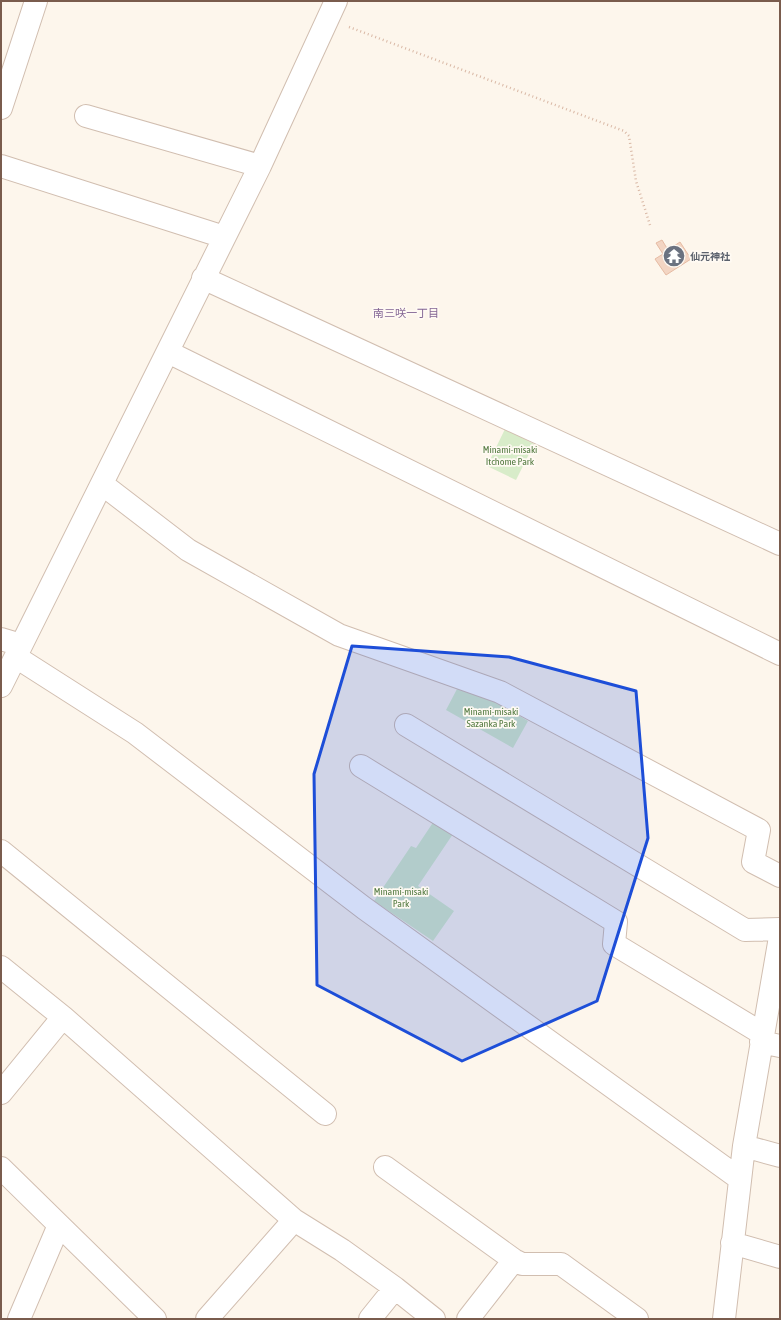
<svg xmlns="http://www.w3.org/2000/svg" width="781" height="1320" viewBox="0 0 781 1320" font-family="'Asap Condensed','Noto Sans JP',sans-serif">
<rect width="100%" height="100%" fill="#fdf6ec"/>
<path fill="#d8ecc9" d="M505 429 534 444 516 480 487 466Z
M457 689 496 702 528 721 513 748 446 710Z
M434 821 453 834 418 886 454 911 433 941 374 901 411 846 416 848Z"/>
<path fill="#f3d5c3" stroke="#e6bba3" d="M662 240 668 250 680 242 691 259 666 275 655 259 663 254 656 243Z"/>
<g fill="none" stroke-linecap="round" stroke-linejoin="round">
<g stroke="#d1beb0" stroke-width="24">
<path id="minor" d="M1 108 36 1
M86 116 260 166
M1 166 224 237
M203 278 780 544
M168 352 780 654
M102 484 188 550 339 635 500 692 759 830 753 862 780 876
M1 639 21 645
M16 657 135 733 364 908 740 1179
M1 686 260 166 336 1
M406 725 745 930 780 929
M361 766 616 922 614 944 763 1034
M1 851 325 1114
M1 967 63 1017 294 1220 342 1250 395 1288 434 1319
M761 1042 780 1046
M1 1093 63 1017
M744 1146 780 1156
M385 1167 514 1260 522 1264H561L637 1319
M1 1168 155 1319
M732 1243 780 1257
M19 1319 59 1225
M207 1319 294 1220
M370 1319 395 1288
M468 1319 514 1260
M724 1319 744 1146 780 937"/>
</g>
<path stroke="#d9b8a5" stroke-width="2.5" stroke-dasharray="1 3" stroke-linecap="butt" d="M349 27 624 131 629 136 636 181 650 225"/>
<use href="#minor" stroke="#fff" stroke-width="22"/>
</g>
<path fill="#1d4ed8" fill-opacity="0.2" stroke="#1d4ed8" stroke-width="3" stroke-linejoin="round" d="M352 646 509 657 636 691 648 838 597 1001 462 1061 317 985 314 774Z"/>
<defs>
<g id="temple-disc" transform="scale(1.15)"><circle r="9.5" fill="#6b7280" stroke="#fffaf3"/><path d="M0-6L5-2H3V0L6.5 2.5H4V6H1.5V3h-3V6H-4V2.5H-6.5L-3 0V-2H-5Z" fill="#fff"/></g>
</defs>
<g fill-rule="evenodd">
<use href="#temple-disc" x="674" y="256"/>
</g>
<g text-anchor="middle" stroke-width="3.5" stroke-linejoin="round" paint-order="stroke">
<g font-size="10" font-weight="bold" fill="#5b616d" stroke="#fffaf3" text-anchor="start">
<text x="690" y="260">仙元神社</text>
</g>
<g font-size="10" fill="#537a41" stroke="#fffaf3">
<text x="510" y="453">Minami-misaki<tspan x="510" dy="12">Itchome Park</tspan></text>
<text x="491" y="715">Minami-misaki<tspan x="491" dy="12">Sazanka Park</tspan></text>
<text x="401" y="895">Minami-misaki<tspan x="401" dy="12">Park</tspan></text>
</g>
<g font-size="11" fill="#846695" stroke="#fffaf3">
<text x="406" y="317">南三咲一丁目</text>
</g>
</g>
<rect width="781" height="1320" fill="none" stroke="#7a5c4d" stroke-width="4"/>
</svg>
